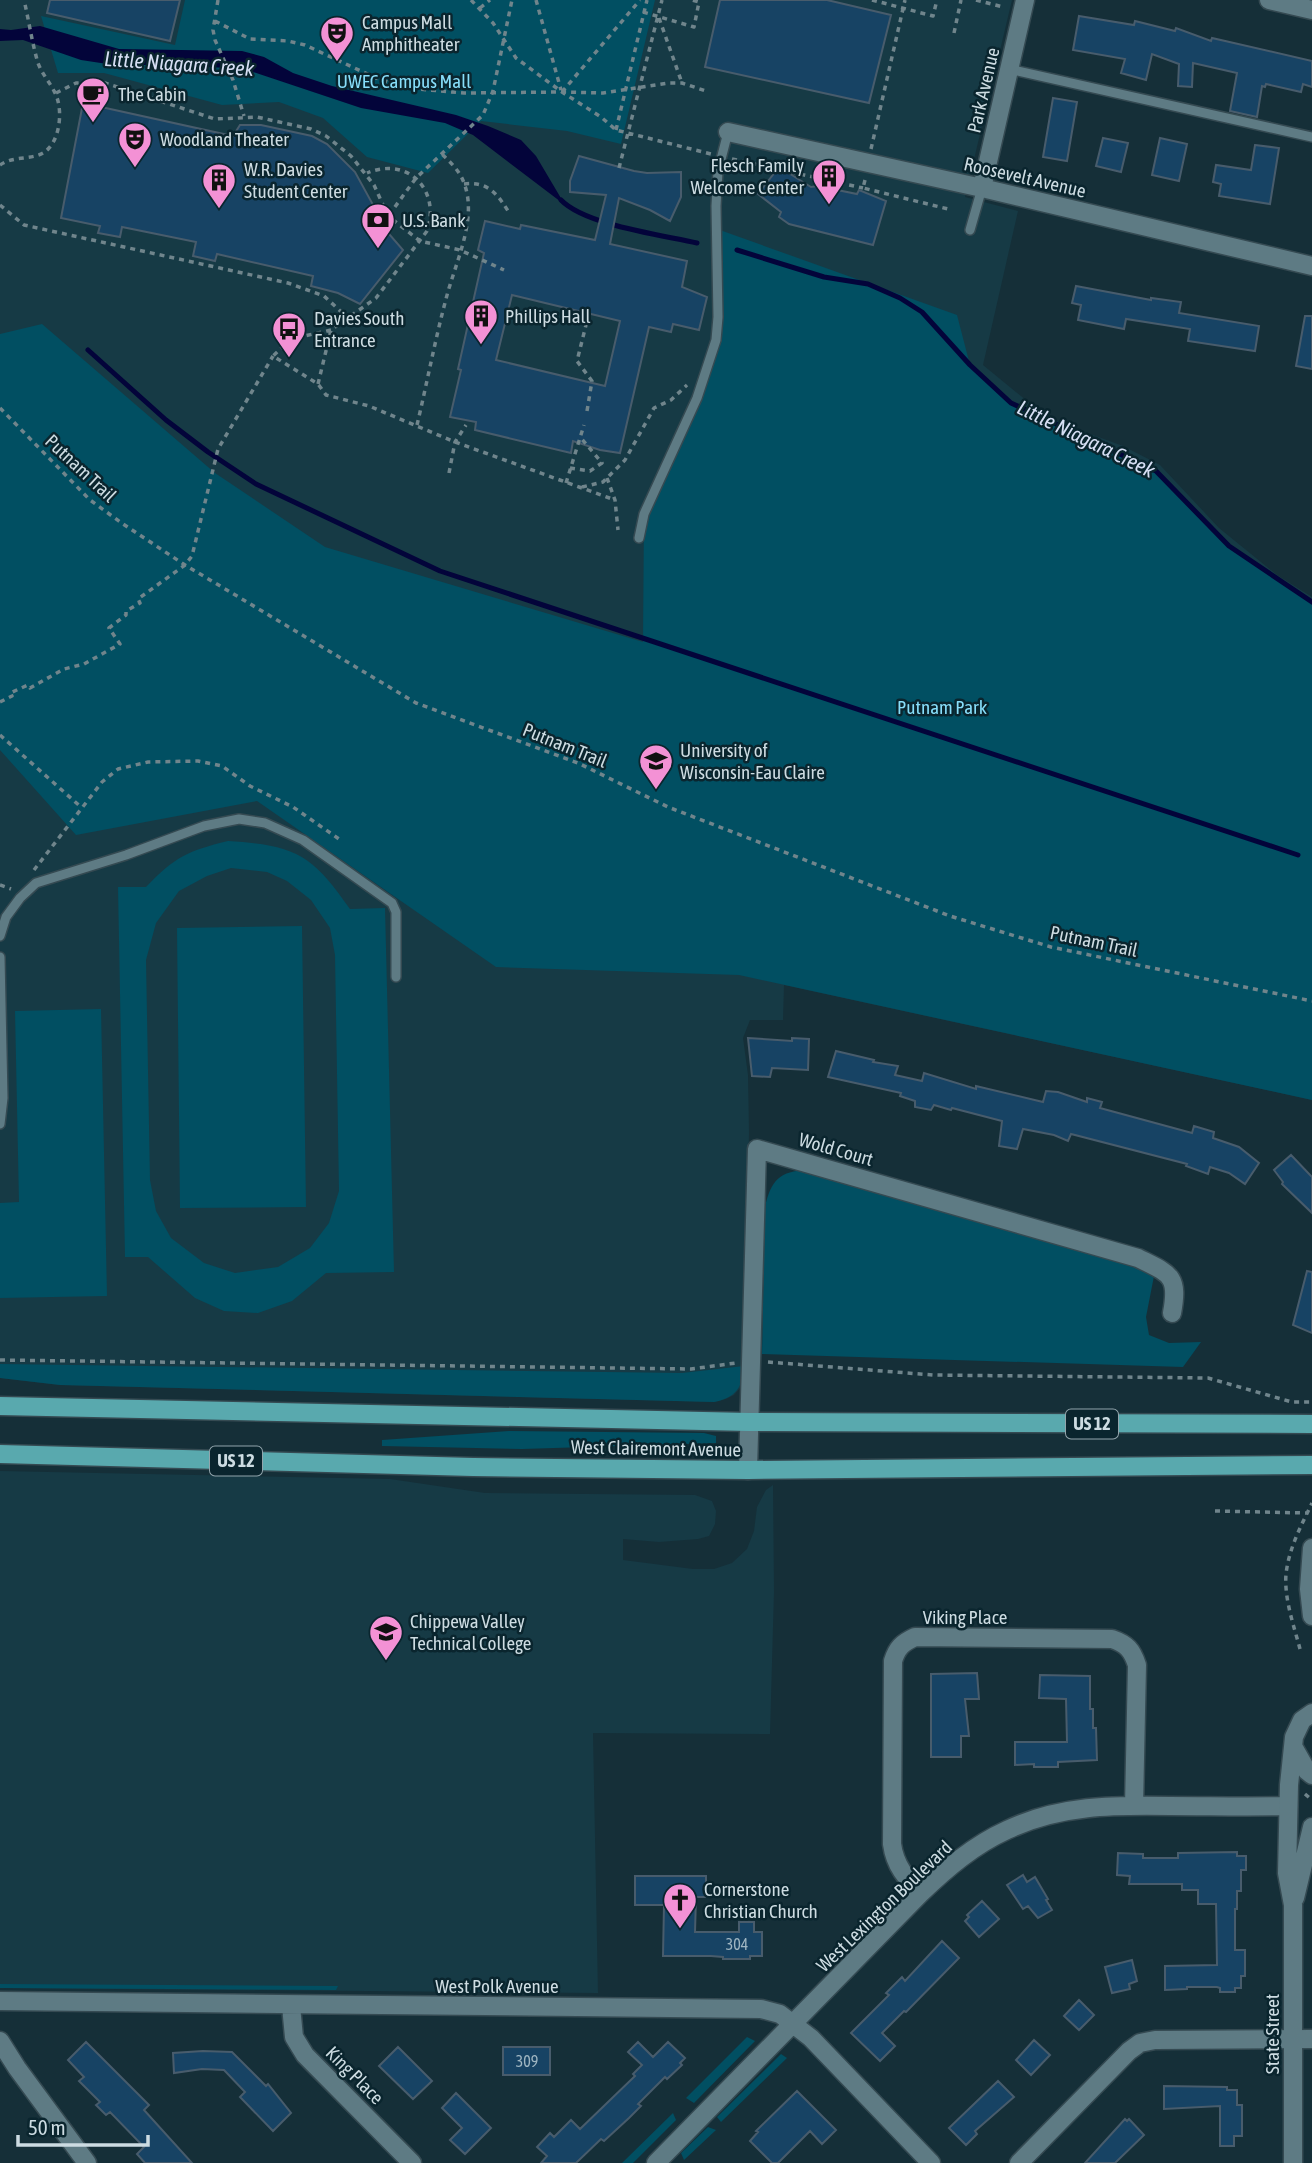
<svg xmlns="http://www.w3.org/2000/svg" width="1312" height="2163" viewBox="0 0 1312 2163" font-family="'Asap Condensed',sans-serif">
<rect width="100%" height="100%" fill="#152f38"/>
<path fill="#163a45" d="M0 0H1012L965 197 1018 211 983 365 1038 410 1063 424 1123 446 1160 465 1219 528 1277 575 1312 597V1100L784 985 783 1020H750L743 1038 748 1075 749 1132 744 1375 741 1387 734 1395 726 1399 714 1402 60 1385 0 1378Z
M0 1471 390 1479 485 1493 695 1495 712 1501 716 1511 715 1524 709 1536 698 1539 659 1542 623 1539V1560L693 1569H714L732 1563 747 1549 754 1531 757 1507 766 1490 773 1485 774 1591 770 1734 593 1733 598 1993 0 1988Z"/>
<path fill="#014f62" fill-rule="evenodd" d="M185 0H655L621 144 567 131 481 121 428 173 367 157 323 118 279 102 222 105 104 73H58L41 16 175 45Z
M717 229 957 315 970 365 1011 403 1156 471 1229 546 1312 602V1100L739 975 496 967 257 801 76 835 0 750V334L42 324 215 473 325 547 643 642 644 514 687 418 716 340Z
M228 841C295 845 312 854 350 909L385 908 394 1272 326 1273 292 1301 258 1313 224 1311 195 1298 148 1257H125L118 887H146C175 857 187 851 228 841ZM231 868 267 872 287 881 311 900 330 928 335 955 339 1191 329 1223 310 1248 278 1267 235 1273 204 1263 171 1238 156 1211 150 1180 146 960 156 923 179 891 207 876Z
M302 926 306 1207 180 1208 177 928Z
M101 1009 107 1296 0 1298V1203L19 1202 15 1011Z
M807 1170 1148 1270 1154 1276 1146 1317 1149 1335 1169 1343 1201 1342 1183 1367 762 1354 765 1207C771 1180 780 1171 807 1170Z
M0 1364 682 1373 744 1366C743 1388 735 1398 714 1402L60 1385 0 1378Z
M509 1431 704 1433 716 1436V1443L522 1449 382 1446V1440Z
M0 1984 338 1986 336 1990 0 1988Z
M747 2037 755 2041 694 2103 686 2098Z
M781 2054 787 2058 721 2122 717 2117Z
M673 2113 676 2120 633 2163H622Z
M708 2127 716 2130 684 2160 681 2153Z"/>
<path fill="#03043a" d="M40 26 119 49 242 51 264 57 293 73 332 86 456 115 488 126 521 140 536 156 565 205 473 135 445 123 361 108 244 69 175 65H114L81 60 23 40 0 41V29L11 30Z"/>
<g fill="none" stroke-linecap="round" stroke-linejoin="round">
<path stroke="#03043a" stroke-width="5" d="M561 200C585 225 662 235 697 243
M737 250 824 277 868 284 900 298 922 312 970 365 1011 403 1156 471 1229 546 1312 602
M88 350 166 420 208 452 256 484 440 571 1298 855"/>
</g>
<path fill="#174364" stroke="#485c6c" stroke-width="2" fill-rule="evenodd" d="M50 0H180L170 41 47 13Z
M720 0H827L891 15 869 103 705 67Z
M1079 16 1134 25 1135 21 1175 31 1176 28 1211 41 1212 38 1312 61V87L1303 84 1301 92 1266 84 1265 87 1262 86 1257 117 1230 111 1237 73 1193 63 1192 87 1178 86 1179 64 1152 54 1146 80 1121 73 1125 59 1073 50Z
M1053 98 1077 102 1067 161 1043 157Z
M83 103 233 136 240 125H261L312 136 327 144 355 172 389 234 403 250 360 304 338 293 311 286 313 276 217 254 215 261 193 256 196 242 122 227 120 237 98 233 100 226 61 218Z
M1103 138 1128 143 1121 172 1096 166Z
M1160 138 1187 144 1179 181 1152 175Z
M1255 145 1279 148 1270 204 1219 196 1221 184 1213 182 1216 165 1251 170Z
M579 156 634 171 647 173 681 172V197L670 221 650 210 619 198 610 244 687 261 682 287 707 297 699 330 673 324 671 332 649 327 620 453 600 450 573 441 571 453 475 430 476 422 450 417 461 370 458 369 484 253 478 250 485 221 520 229 521 225 595 240 606 195 570 192V181ZM512 295 620 321 605 386 496 360Z
M779 167 811 187 818 186 857 194 859 190 886 201 873 245 789 224 779 217 781 212 758 194Z
M1076 286 1151 300V298L1181 302 1179 313 1259 326 1255 351 1188 341 1190 329 1126 319 1124 329 1078 320 1081 305 1072 303Z
M1305 316H1312V369L1296 366Z
M748 1038 792 1041V1038L809 1039 808 1070 772 1068 770 1077 752 1076Z
M836 1051 874 1060 873 1062 898 1066 895 1075 922 1081 924 1073 976 1089V1086L1043 1102 1046 1091 1058 1092 1087 1102V1098L1102 1102 1100 1108 1192 1133 1194 1126 1214 1132 1213 1138 1239 1147 1259 1163 1245 1184 1229 1173 1210 1167 1208 1174 1186 1166 1187 1164 1071 1134 1068 1141 1054 1135 1023 1129 1017 1149 999 1146 1002 1121 952 1108 951 1110 934 1105 931 1110 915 1107V1101L900 1096 901 1093 828 1077Z
M1291 1155 1312 1177V1213L1282 1184 1283 1182 1274 1170Z
M1307 1271 1312 1272V1333L1293 1325Z
M977 1673 979 1699H965L969 1736H961V1757H931V1674Z
M1040 1675 1090 1676V1709H1093V1728H1096L1097 1760 1058 1762V1767H1034V1764L1015 1765V1742H1067L1066 1699 1039 1698Z
M1237 1852V1856H1246V1870H1241V1891H1237V1909H1235V1950H1245V1976H1241V1988H1235V1992H1220V1988L1217 1987H1187V1989L1165 1990V1966L1217 1965 1216 1904H1198V1890H1182V1884H1129L1130 1876 1117 1875 1118 1853 1143 1854V1858H1178V1853Z
M1023 1875 1027 1882 1035 1877 1048 1899 1046 1900 1052 1910 1038 1918 1028 1906 1023 1909 1007 1885Z
M635 1876H706V1897H696L695 1932H739V1922H754V1932H762V1956H750V1959H723V1957L711 1956H663L664 1905H635Z
M982 1901 999 1919 979 1937 965 1921 969 1917 967 1915Z
M942 1941 959 1958 906 2012 904 2011 882 2033 895 2046 880 2061 851 2033 889 1995 886 1993 902 1977 905 1981Z
M1132 1960 1137 1981 1129 1984 1130 1989 1112 1993 1105 1967Z
M1079 2000 1094 2015 1079 2030 1064 2016Z
M1034 2040 1050 2055 1031 2075 1016 2060Z
M86 2042 149 2105 144 2110 192 2163H145L137 2154 144 2147 110 2112 106 2115 96 2105 100 2102 79 2081 84 2077 68 2060Z
M638 2042 653 2057 668 2042 685 2058 680 2063 682 2065 667 2079 665 2077 638 2104 641 2106 629 2118 604 2141 601 2139 576 2163H541L547 2156 537 2147 550 2133 554 2137 571 2120 580 2129 635 2076 633 2074 642 2065 628 2052Z
M398 2047 432 2081 413 2099 379 2066Z
M503 2047H550V2075H503Z
M203 2051 232 2052 266 2086 268 2084 291 2113 273 2131 240 2097 245 2092 224 2070 202 2069 174 2073 173 2053Z
M998 2081 1014 2097 975 2131 977 2134 966 2145 949 2128Z
M1164 2086 1227 2087V2090H1237V2105H1242V2136H1234V2146H1220V2106L1164 2109Z
M797 2091 836 2130 822 2144 810 2131 778 2163H772L750 2141 758 2132 756 2131Z
M456 2093 491 2128 465 2154 450 2140 462 2128 442 2108Z
M1125 2119 1127 2121 1129 2119 1144 2135 1115 2163H1085Z"/>
<g fill="none" stroke-linecap="round" stroke-linejoin="round">
<g stroke="#354a52" stroke-width="12">
<path id="service" d="M1009 69 1312 137
M970 230 982 188
M639 538 644 514 697 398 716 340 718 317 716 206 718 171 728 132
M0 936 6 917 20 898 36 883 126 855 204 826 239 819 265 823 303 840 392 903 396 912V977
M0 957 3 1098 0 1124"/>
</g>
<g stroke="#354a52" stroke-width="21">
<path id="minor" d="M1269 0 1312 10
M728 132 982 188 1312 266
M982 188 1025 0
M748 1470 757 1149 1138 1258C1170 1274 1179 1275 1172 1313
M921 1893C906 1878 895 1866 892 1844L893 1661C897 1648 902 1643 915 1637L1112 1639C1127 1644 1132 1650 1137 1665L1134 1806
M0 2001 761 2009 780 2014 811 2038 931 2163
M291 2006 294 2037 305 2055 412 2163
M0 2041 17 2068 87 2163
M656 2163 921 1893C947 1868 974 1845 1007 1830 1059 1805 1114 1805 1170 1806 1210 1806 1249 1807 1288 1806
M1019 2163 1129 2051 1140 2043 1155 2040 1312 2039"/>
</g>
<g stroke="#354a52" stroke-width="21">
<path id="secondary" d="M1312 1548 1309 1589 1312 1616
M1294 1748 1307 1771 1312 1775
M1295 1898 1312 1827
M1293 2163V1905L1287 1873 1289 1785 1294 1737 1302 1720 1312 1713"/>
</g>
<g stroke="#354a52" stroke-width="21">
<path id="primary" d="M0 1406 749 1422 1312 1424
M0 1454 473 1467 748 1470 1312 1465"/>
</g>
<path stroke="#70858c" stroke-width="3.5" stroke-dasharray="5 5" stroke-linecap="butt" d="M218 0 213 30 215 40 233 80 244 116
M471 0 493 23 516 58 562 92 603 93 668 83H682L706 91
M536 0 561 90
M872 0 933 16 937 0
M976 0 1003 7
M480 8 490 0
M643 12 694 27 699 2 692 0
M659 18 682 83
M215 21 250 39 288 41 305 45 376 78 406 88 464 93 562 92 601 117 616 130 711 154
M954 33 961 0
M562 92 640 0
M56 93 76 83H105L215 119 257 117 311 129 326 136 351 156 374 185 388 216 420 241 460 250 504 270
M616 130 647 0
M871 149 905 0
M732 159 863 188
M0 165C16 154 37 162 49 148 61 135 63 106 54 91 49 81 42 74 38 63 32 43 29 21 24 0
M619 168 662 0
M865 180 863 188 952 210
M464 184C489 181 498 195 510 214
M0 205 24 225 288 283 324 296 349 319
M389 215 416 178 483 115 493 91 512 0
M331 330 291 339 273 356 318 384 326 395 369 406 455 442 615 500
M318 384 331 330 376 298 427 231C441 190 408 156 367 173
M0 408 90 500 123 524 185 565 416 703 578 763 668 807 950 916 1051 947 1312 1001
M587 411 592 381 577 361 589 313
M417 425C427 383 435 340 446 299 455 263 478 219 464 183 460 171 450 162 441 153
M570 468 590 471 602 463 581 438
M449 473 455 442 466 425
M607 478 615 500 618 530
M566 483 584 425
M582 487 603 482 625 460 654 408 671 400 687 385
M0 702 12 696 10 693 28 685 30 688 64 669 84 664 120 644 109 628 126 615V611L140 603 138 599 185 565 192 556 218 449 273 356
M0 735 82 808
M34 870 102 782 118 769 148 762 198 761 222 766 250 786 293 807 339 839
M0 885 11 889
M0 1360 691 1369 736 1363
M768 1362 933 1375 1208 1378 1292 1402H1312
M1215 1511 1307 1513
M1300 1649C1294 1626 1284 1599 1286 1574 1289 1548 1301 1526 1312 1503
M1305 1794 1312 1800"/>
<use href="#service" stroke="#5e7b84" stroke-width="9"/>
<use href="#minor" stroke="#5e7b84" stroke-width="18"/>
<use href="#secondary" stroke="#5e7b84" stroke-width="18"/>
<use href="#primary" stroke="#59a9ae" stroke-width="18"/>
</g>
<defs>
<g id="theatre-pin" transform="scale(1.75)"><path d="M0 17L-7.5 6A9.5 9.5 0 1 1 7.5 6Z" fill="#f391d5" stroke="#0a252e"/><path d="M-5-5.5Q0-4 5-5.5V0Q5 5 0 6Q-5 5-5 0ZM-3.3-2.5H-1v1.5H-3.3ZM1-2.5H3.3v1.5H1ZM-2.8 1Q0 5.5 2.8 1Z" fill="#111"/></g>
<g id="cafe-pin" transform="scale(1.75)"><path d="M0 17L-7.5 6A9.5 9.5 0 1 1 7.5 6Z" fill="#f391d5" stroke="#0a252e"/><path d="M-5.5-4.5H6V0H3Q3 3.5 0 3.5H-2.5Q-5.5 3.5-5.5 0ZM3-3.2v2h1.7v-2ZM-6 4.5H4V6H-6Z" fill="#111"/></g>
<g id="building-pin" transform="scale(1.75)"><path d="M0 17L-7.5 6A9.5 9.5 0 1 1 7.5 6Z" fill="#f391d5" stroke="#0a252e"/><path d="M-4-6H4V6H1V3H-1V6H-4ZM-2.5-4.3h1.7v1.8h-1.7ZM.8-4.3h1.7v1.8H.8ZM-2.5-1h1.7V.8h-1.7ZM.8-1h1.7V.8H.8Z" fill="#111"/></g>
<g id="bank-pin" transform="scale(1.75)"><path d="M0 17L-7.5 6A9.5 9.5 0 1 1 7.5 6Z" fill="#f391d5" stroke="#0a252e"/><path d="M-6-4H6V4H-6ZM0-2.3a2.3 2.3 0 1 0 0 4.6a2.3 2.3 0 1 0 0-4.6Z" fill="#111"/></g>
<g id="bus-pin" transform="scale(1.75)"><path d="M0 17L-7.5 6A9.5 9.5 0 1 1 7.5 6Z" fill="#f391d5" stroke="#0a252e"/><path d="M-5-6H5V4H4V6H2V4H-2V6H-4V4H-5ZM-3.5-4V0h7V-4ZM-3.5 1.2v1.5H-2V1.2ZM2 1.2v1.5H3.5V1.2Z" fill="#111"/></g>
<g id="university-pin" transform="scale(1.75)"><path d="M0 17L-7.5 6A9.5 9.5 0 1 1 7.5 6Z" fill="#f391d5" stroke="#0a252e"/><path d="M0-5L7-2L0 1L-7-2ZM-4 1L0 2.5L4 1V4Q0 6-4 4Z" fill="#111"/></g>
<g id="church-pin" transform="scale(1.75)"><path d="M0 17L-7.5 6A9.5 9.5 0 1 1 7.5 6Z" fill="#f391d5" stroke="#0a252e"/><path d="M-1.2-6h2.4v3.5h3.3v2.4h-3.3V6h-2.4V-.1h-3.3v-2.4h3.3Z" fill="#111"/></g>
</defs>
<g fill-rule="evenodd">
<use href="#theatre-pin" x="337" y="33"/>
<use href="#cafe-pin" x="93" y="94"/>
<use href="#theatre-pin" x="135" y="139"/>
<use href="#building-pin" x="829" y="176"/>
<use href="#building-pin" x="219" y="180"/>
<use href="#bank-pin" x="378" y="220"/>
<use href="#building-pin" x="481" y="316"/>
<use href="#bus-pin" x="289" y="329"/>
<use href="#university-pin" x="656" y="761"/>
<use href="#university-pin" x="386" y="1632"/>
<use href="#church-pin" x="680" y="1900"/>
</g>
<g text-anchor="middle" stroke-width="5" stroke-linejoin="round" paint-order="stroke">
<g font-size="16" fill="#a0b6c2">
<text x="737" y="1950">304</text>
<text x="527" y="2067">309</text>
</g>
<g fill="#0a252e" stroke="#92a5ac" stroke-width="2">
<rect x="1066" y="1409.5" width="52" height="29" rx="5"/>
<rect x="210" y="1446.5" width="52" height="29" rx="5"/>
</g>
<g font-size="18" font-weight="bold" fill="#cddce2">
<text x="1092" y="1430">US 12</text>
<text x="236" y="1467">US 12</text>
</g>
<g font-size="19" fill="#cddce2" stroke="#0a252e" text-anchor="start">
<text x="362" y="29">Campus Mall<tspan x="362" dy="22">Amphitheater</tspan></text>
<text x="118" y="101">The Cabin</text>
<text x="160" y="146">Woodland Theater</text>
<text x="804" y="172" text-anchor="end">Flesch Family<tspan x="804" dy="22">Welcome Center</tspan></text>
<text x="244" y="176">W.R. Davies<tspan x="244" dy="22">Student Center</tspan></text>
<text x="402" y="227">U.S. Bank</text>
<text x="505" y="323">Phillips Hall</text>
<text x="314" y="325">Davies South<tspan x="314" dy="22">Entrance</tspan></text>
<text x="680" y="757">University of<tspan x="680" dy="22">Wisconsin-Eau Claire</tspan></text>
<text x="410" y="1628">Chippewa Valley<tspan x="410" dy="22">Technical College</tspan></text>
<text x="704" y="1896">Cornerstone<tspan x="704" dy="22">Christian Church</tspan></text>
</g>
<g font-size="19" fill="#87defa" stroke="#0a252e">
<text x="404" y="88">UWEC Campus Mall</text>
<text x="942" y="714">Putnam Park</text>
</g>
<g font-size="19" fill="#cddce2" stroke="#0a252e">
<text transform="translate(983 90) rotate(-77)" y="7">Park Avenue</text>
<text transform="translate(1025 177) rotate(13)" y="7">Roosevelt Avenue</text>
<text transform="translate(81 468) rotate(43)" y="7">Putnam Trail</text>
<text transform="translate(565 745) rotate(22)" y="7">Putnam Trail</text>
<text transform="translate(1094 941) rotate(12)" y="7">Putnam Trail</text>
<text transform="translate(836 1149) rotate(16)" y="7">Wold Court</text>
<text transform="translate(656 1448) rotate(1)" y="7">West Clairemont Avenue</text>
<text x="965" y="1624">Viking Place</text>
<text transform="translate(884 1906) rotate(-44)" y="7">West Lexington Boulevard</text>
<text x="497" y="1993">West Polk Avenue</text>
<text transform="translate(1272 2034) rotate(-90)" y="7">State Street</text>
<text transform="translate(355 2075) rotate(45)" y="7">King Place</text>
</g>
<g font-size="21" font-style="italic" fill="#d6dff4" stroke="#0a252e">
<text transform="translate(179 64) rotate(4)" y="7">Little Niagara Creek</text>
<text transform="translate(1086 439) rotate(26)" y="7">Little Niagara Creek</text>
</g>
</g>
<path d="M18 2135v10h130v-10" fill="none" stroke="#cddce2" stroke-width="3.5"/>
<text x="28" y="2135" font-size="21" fill="#cddce2" stroke="#0a252e" stroke-width="5" paint-order="stroke">50 m</text>
</svg>
